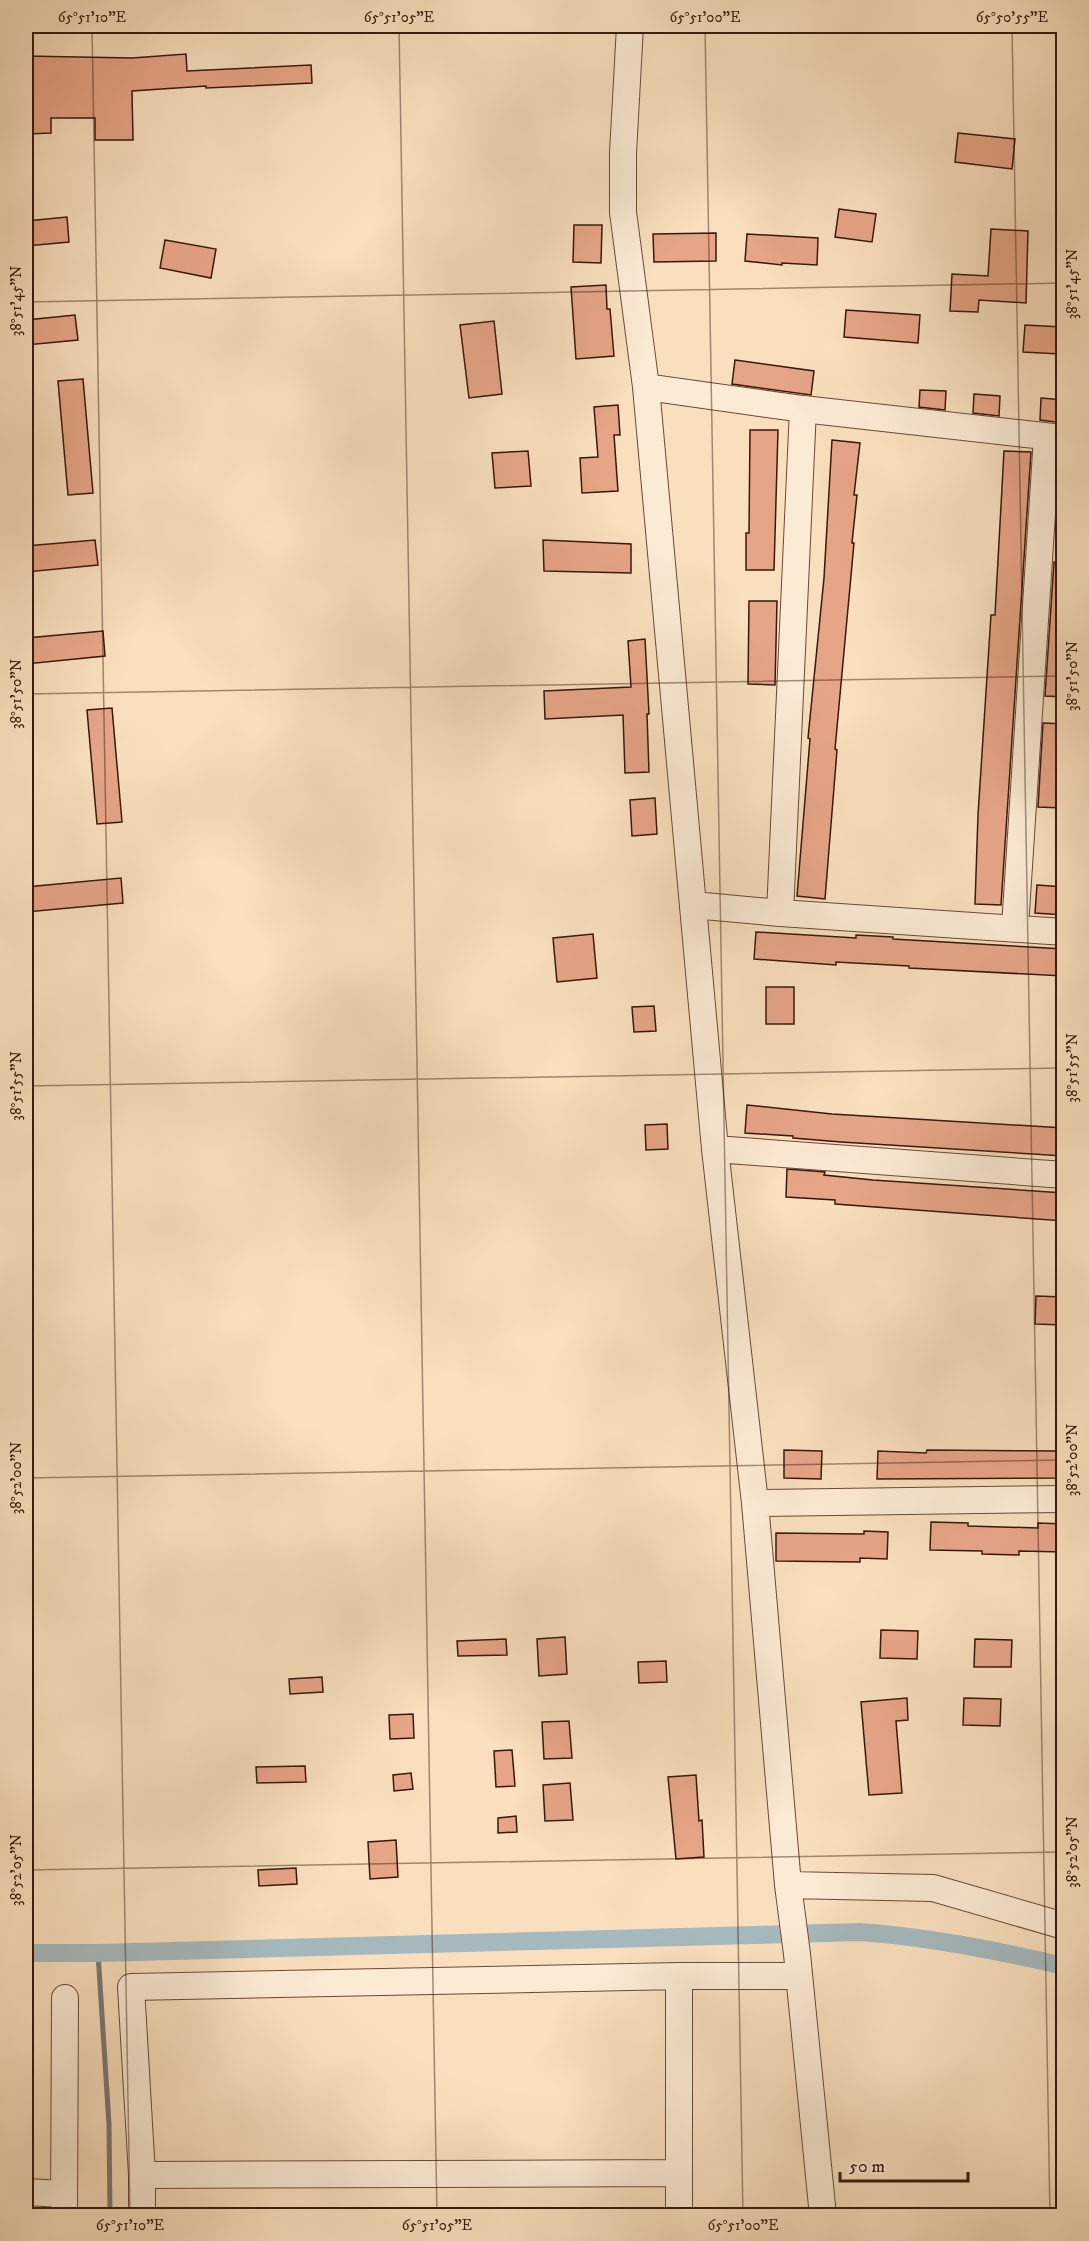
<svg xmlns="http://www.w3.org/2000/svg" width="1089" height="2241" viewBox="0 0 1089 2241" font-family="'IM FELL DW Pica',serif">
<rect width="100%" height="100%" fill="#f9dfbd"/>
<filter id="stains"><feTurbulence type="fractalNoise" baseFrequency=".00333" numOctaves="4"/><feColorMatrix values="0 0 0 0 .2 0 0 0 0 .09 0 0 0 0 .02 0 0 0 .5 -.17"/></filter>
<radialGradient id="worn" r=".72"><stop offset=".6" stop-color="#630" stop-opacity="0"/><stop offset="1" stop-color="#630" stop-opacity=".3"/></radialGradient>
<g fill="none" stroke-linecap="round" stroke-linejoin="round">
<path stroke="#797977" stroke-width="5" d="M98 1953 109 2124 110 2216"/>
<path stroke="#a5b9be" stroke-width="18" d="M26 1953H98L860 1932C929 1937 996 1950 1064 1966"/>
</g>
<path fill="#e7a588" stroke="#38180c" stroke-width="1.5" d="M186 54 187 71 311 65 312 83 206 88V86L132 91 133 140H95V118H51V133L26 134V56L132 58Z
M958 133 1015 139 1012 169 955 162Z
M839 209 876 214 872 242 835 237Z
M67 217 69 242 26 246V221Z
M574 225H602L601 263 573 262Z
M991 229 1028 231 1026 303 979 300 978 312 950 311 952 274 988 276Z
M716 233V261L654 262 653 234Z
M747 234 818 238 817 265 782 263V265L745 261Z
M165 240 216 249 211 278 160 268Z
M606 285 607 309H610L614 356 576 359 571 287Z
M846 310 920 315 918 343 844 337Z
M75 315 78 340 26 345V320Z
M494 321 502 394 469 398 460 325Z
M1025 325 1062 327 1060 354 1023 352Z
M735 360 814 371 811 395 732 384Z
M83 379 93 493 68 495 58 381Z
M920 390 946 391 945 410 919 407Z
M974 394 1000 396 999 416 973 413Z
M1041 398 1064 400V423L1040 420Z
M618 405 620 435H614L618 491 582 493 580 458 598 457 594 407Z
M750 430H778L774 570H746V533H749Z
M832 440 860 443 854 495H857L852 543H854L835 749 837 750 825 899 797 896 810 739 808 738 824 578Z
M528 451 531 486 495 488 492 453Z
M1004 451 1031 452 1001 905 975 904 978 815 991 615H995Z
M95 540 98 565 26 572V546Z
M543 540 631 544V573L544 571Z
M1054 562H1064V697L1045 696Z
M749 601H777L775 685 748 684Z
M103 631 105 656 26 664V638Z
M645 639 649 714H647L649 772 625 773 623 715 545 719 544 691 631 687 628 641Z
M112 708 122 822 97 824 87 710Z
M1043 723 1064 724 1063 808 1038 807Z
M655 798 657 834 632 836 630 800Z
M121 878 123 903 26 912V887Z
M1037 885 1064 887V915L1035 913Z
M756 932 856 938V935L893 937V939L1064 949V976L909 968V966L836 962V965L754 959Z
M593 934 597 978 557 982 553 938Z
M766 987H794V1024H766Z
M654 1006 656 1031 634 1032 632 1007Z
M747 1105 832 1114 1064 1128V1156L841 1142 793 1138V1136L745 1133Z
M667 1124 668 1149 646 1150 645 1125Z
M787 1169 825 1172 824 1175 873 1180 1064 1193V1221L835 1204V1200L786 1197Z
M1036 1296 1064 1297V1325L1035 1324Z
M784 1450 822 1451 821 1479 784 1478Z
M927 1450 1064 1451V1478L877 1479 878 1451 926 1453Z
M931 1522 968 1523V1526L1038 1528V1523L1064 1524V1552L1019 1551V1555L982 1554V1551L930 1550Z
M864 1531 888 1532 887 1559 860 1558V1562L776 1561V1533L864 1534Z
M881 1630 918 1631 917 1659 880 1658Z
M565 1637 567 1674 539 1676 537 1639Z
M506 1639 507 1655 458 1656 457 1641Z
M975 1639 1012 1640 1011 1667H974Z
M666 1661 667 1682 639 1683 638 1662Z
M322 1677 323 1692 290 1694 289 1679Z
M907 1698 908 1720 896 1721 902 1793 869 1795 861 1702Z
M964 1698 1001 1699 1000 1726 963 1725Z
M413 1714 414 1738 390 1739 389 1715Z
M569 1721 572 1758 544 1759 542 1722Z
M512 1750 515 1786 496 1787 494 1751Z
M305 1766 306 1782 257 1783 256 1767Z
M411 1773 413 1789 394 1791 393 1775Z
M696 1775 699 1821 702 1820 704 1857 676 1859 668 1777Z
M570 1783 573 1820 545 1821 543 1785Z
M516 1816 517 1832 498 1833V1818Z
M396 1840 398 1877 370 1879 368 1842Z
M296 1868 297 1884 259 1886 258 1870Z"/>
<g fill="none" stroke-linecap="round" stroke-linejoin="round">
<g stroke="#684a38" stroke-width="28">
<path id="minor" d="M630 26 623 153V212L646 387 715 1149 755 1503 788 1885 797 1954 823 2216
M646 387 803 409 1062 438
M693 905 780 913 1064 932
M780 913 803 409
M1015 927 1047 437
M715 1149 1064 1175
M755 1503 1064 1499
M788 1885 933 1888 1064 1926
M679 1976V2216
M142 2175 678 2173
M26 2192 64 2194
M64 2216 65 1998
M142 2216V2175L131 1987 679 1976H799"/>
</g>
<use href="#minor" stroke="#fbead4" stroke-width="26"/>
</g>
<path fill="none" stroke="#38180c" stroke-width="1.5" stroke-opacity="0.45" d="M92 26 130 2216M399 26 437 2216M705 26 743 2216M1012 26 1050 2216M26 302 1064 283M26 694 1064 676M26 1086 1064 1068M26 1478 1064 1460M26 1870 1064 1852"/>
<rect width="1089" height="2241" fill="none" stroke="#f9dfbd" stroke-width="66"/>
<path d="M840 2172v9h128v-9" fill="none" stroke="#38180c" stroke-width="3"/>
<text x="849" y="2172" font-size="18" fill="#38180c" stroke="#fbead4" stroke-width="4.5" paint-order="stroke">50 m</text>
<rect x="33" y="33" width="1023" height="2175" fill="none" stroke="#38180c" stroke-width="2"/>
<g font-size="15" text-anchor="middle" fill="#38180c">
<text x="92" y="22">65°51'10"E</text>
<text x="399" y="22">65°51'05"E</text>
<text x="705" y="22">65°51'00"E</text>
<text x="1012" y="22">65°50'55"E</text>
<text transform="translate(1072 284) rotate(-90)" y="5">38°51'45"N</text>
<text transform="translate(16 301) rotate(-90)" y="5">38°51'45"N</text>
<text transform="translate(1072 676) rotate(-90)" y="5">38°51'50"N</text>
<text transform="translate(16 694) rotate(-90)" y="5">38°51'50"N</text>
<text transform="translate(1072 1068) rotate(-90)" y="5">38°51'55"N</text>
<text transform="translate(16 1086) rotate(-90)" y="5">38°51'55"N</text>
<text transform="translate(1072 1460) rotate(-90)" y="5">38°52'00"N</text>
<text transform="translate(16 1478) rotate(-90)" y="5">38°52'00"N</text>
<text transform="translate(1072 1852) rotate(-90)" y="5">38°52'05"N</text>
<text transform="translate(16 1870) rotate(-90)" y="5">38°52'05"N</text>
<text x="130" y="2230">65°51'10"E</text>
<text x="437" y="2230">65°51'05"E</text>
<text x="743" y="2230">65°51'00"E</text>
</g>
<rect width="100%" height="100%" filter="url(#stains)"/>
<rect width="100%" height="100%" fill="url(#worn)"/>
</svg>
